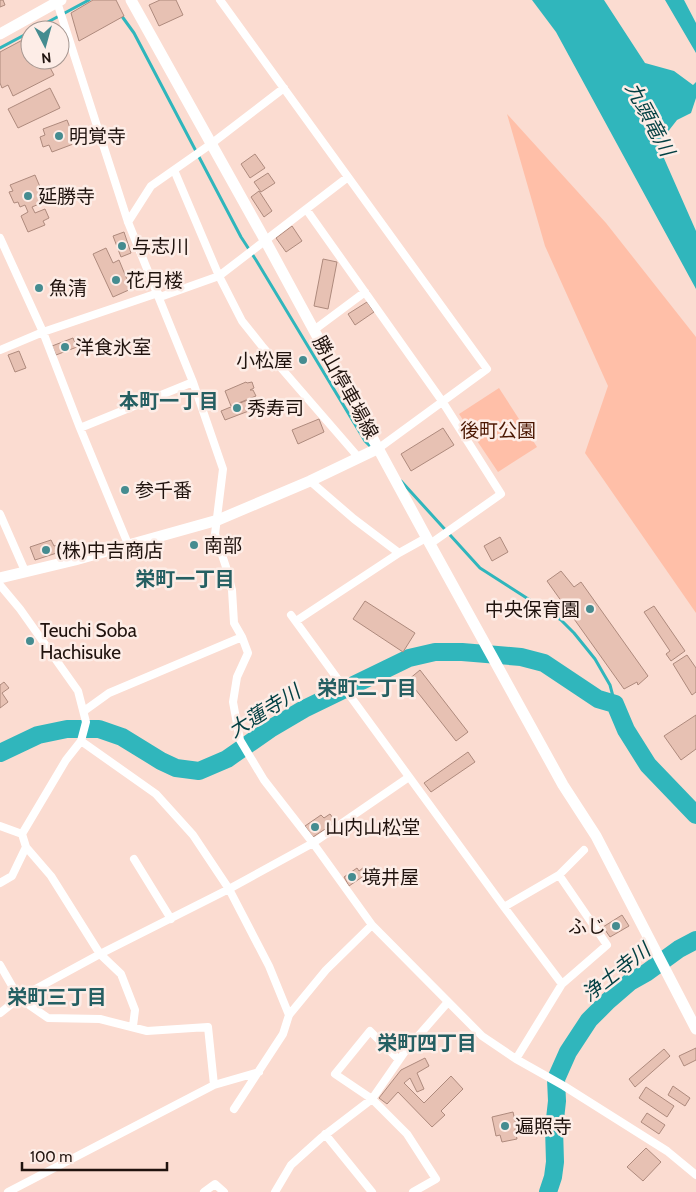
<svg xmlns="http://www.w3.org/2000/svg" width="696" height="1192" viewBox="0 0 696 1192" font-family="Cabin,'Noto Sans JP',sans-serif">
<rect width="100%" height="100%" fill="#fbdcd1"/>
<path fill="#ffbfa8" d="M507 114 606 223 696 337V613L585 453 608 386 545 246Z
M499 388 537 447 498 472 459 414Z"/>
<path fill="#30b6bc" d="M532 0H604L645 63 674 71 693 85 696 82V98L691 113 677 120 663 138V156L696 231V289L556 32Z
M665 0H684L696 23V53Z"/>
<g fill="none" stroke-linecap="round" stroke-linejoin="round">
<path stroke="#30b6bc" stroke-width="3" d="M121 15 134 33 241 237 256 260 365 441 372 448
M33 30 89 0
M0 48 30 32
M401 481 480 568 561 620 574 633 595 659 610 685 615 704"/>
<path stroke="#30b6bc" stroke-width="18" d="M0 753 38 735 67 729H99L122 737 161 761 176 768 199 771 227 759 270 729 304 709 409 658 435 652H462L521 657 544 663 598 699 615 704 626 730 648 765 696 815
M548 1192 553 1177 555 1162 554 1128 557 1101 556 1079 568 1052 589 1020 608 1001 630 982 646 973 679 949 696 940"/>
</g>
<path fill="#e7c1b3" stroke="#ae8a7d" d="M0 0H3L5 5 0 7Z
M93 0H116L124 16 79 41 71 13Z
M160 0H176L183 15 159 26 149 5Z
M30 36V60H46L54 75 13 96 8 85 2 88 0 83V52Z
M50 88 60 108 18 128 8 109Z
M67 120 76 143 52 152 49 145 43 147 40 137 45 135 43 129Z
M255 154 265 168 250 178 241 164Z
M268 173 275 183 261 192 254 182Z
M35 175 46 201 32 207 35 213 45 209 49 218 43 221 45 225 28 232 21 216 28 212 25 205 20 207 18 202 14 203 9 192 13 191 10 185Z
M259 191 272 211 264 217 251 197Z
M292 226 302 241 286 252 276 238Z
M124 232 131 253 121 257 113 236Z
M106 248 113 263 119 260 131 289 113 297 93 254Z
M323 259 337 262 328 309 314 306Z
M367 302 374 312 355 325 348 314Z
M73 338 77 347 56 355 52 346Z
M19 351 26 368 15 372 8 355Z
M246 382 247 383 252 382 254 388 250 390H253L256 396 231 406 225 391Z
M250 399 254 409 225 420 221 411Z
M319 419 324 432 298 444 292 430Z
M443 428 454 445 411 471 401 454Z
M500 537 508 552 492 561 484 546Z
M51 540 54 546 64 543 66 550 35 560 30 547Z
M561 571 574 587 581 582 648 676 638 685 637 682 624 689 547 581Z
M365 601 415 633 403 652 353 619Z
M654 606 685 651 671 661 666 654 670 651 644 612Z
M687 655 696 668V692L692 695 673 664Z
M420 670 468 732 456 741 408 680Z
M4 682 9 688 2 693 8 702 0 708V685Z
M696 715V749L681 760 664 736Z
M468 752 475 762 431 792 424 783Z
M330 814 336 822 313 837 305 826 321 815 324 818Z
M364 867 368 873 349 886 344 877 357 868 359 871Z
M622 915 629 926 610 937 603 927Z
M696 1048V1060L684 1066 679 1056Z
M664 1049 670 1056 635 1087 629 1079Z
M425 1058 429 1066 417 1073 424 1089 417 1092 410 1078 404 1083 424 1103 451 1076 463 1089 441 1111 445 1115 432 1127 398 1092 387 1104 379 1098 401 1070Z
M673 1086 690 1098 685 1106 668 1095Z
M646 1087 674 1106 667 1117 639 1098Z
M513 1112 517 1129H515L517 1139 502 1142 500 1135 496 1136 492 1117Z
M647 1113 665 1125 659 1134 641 1122Z
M646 1148 661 1162 643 1181 627 1167Z"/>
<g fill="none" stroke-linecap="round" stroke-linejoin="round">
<path stroke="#fff" stroke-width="8" d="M220 0 487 369 379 448
M57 2 128 222 193 382 223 469 215 534 226 567 232 590 234 623 242 637 248 653 237 677 233 702 240 740 264 780 313 843 372 925 482 1036 516 1059 564 1086 667 1151 696 1175
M174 170 219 276 242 321 262 346 359 458
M306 209 442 401 501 494 430 544
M128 222 151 186 211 144 284 88
M0 238 43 332 80 428 128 544
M160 297 219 276 348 177
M314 330 365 292
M0 350 43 332 158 293
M80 428 193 382
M0 514 25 571
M399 553 426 538
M0 585 20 609 78 691 86 722 81 741 66 760 22 834 26 847 51 876 100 954 121 974 135 1010 133 1026
M291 615 504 907 562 984 516 1059
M296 621 399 553 354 519 310 481
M84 711 109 693 242 637
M81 741 156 794 193 835 229 889 269 966 289 1015
M0 826 22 834
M134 859 171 919
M559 875 607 945 562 984
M0 883 12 876 26 847
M504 907 559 875 584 850
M0 965 19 998 48 1018 100 1019 147 1031 208 1027 214 1085
M0 1013 19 998 100 954 229 889 313 843 409 777
M399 1060 370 1031 335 1074 372 1099 407 1134 436 1179 413 1192
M234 1109 283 1034 289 1015 326 970 372 925
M325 1134 372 1192
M8 1192 214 1085 259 1072
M204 1192 215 1184 224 1192
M275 1192 291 1165 321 1138 372 1099 406 1050 448 1002"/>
<path stroke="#fff" stroke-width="11" d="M131 0 265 240 430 544 563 785 596 836 696 1029
M0 34 61 0
M0 578 75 560 218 520 310 481 379 448"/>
</g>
<g fill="#458c90" stroke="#fdede7" stroke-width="2">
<circle cx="59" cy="136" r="5"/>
<circle cx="28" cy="196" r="5"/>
<circle cx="122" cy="246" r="5"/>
<circle cx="116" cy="280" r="5"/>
<circle cx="39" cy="288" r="5"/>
<circle cx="65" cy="347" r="5"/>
<circle cx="303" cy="360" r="5"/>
<circle cx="237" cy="408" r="5"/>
<circle cx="125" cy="490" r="5"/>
<circle cx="194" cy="545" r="5"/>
<circle cx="46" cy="550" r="5"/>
<circle cx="590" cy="609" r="5"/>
<circle cx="30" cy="641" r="5"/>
<circle cx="315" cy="827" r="5"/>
<circle cx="352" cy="877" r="5"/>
<circle cx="616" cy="926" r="5"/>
<circle cx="505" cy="1126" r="5"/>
</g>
<g text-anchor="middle" stroke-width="5" stroke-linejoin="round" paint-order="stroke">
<g font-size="19" fill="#20130e" stroke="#fdede7" text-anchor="start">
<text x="69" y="143">明覚寺</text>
<text x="38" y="203">延勝寺</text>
<text x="132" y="253">与志川</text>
<text x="126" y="287">花月楼</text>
<text x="49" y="295">魚清</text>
<text x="75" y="354">洋食氷室</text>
<text x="293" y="367" text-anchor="end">小松屋</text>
<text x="247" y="415">秀寿司</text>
<text x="135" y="497">参千番</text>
<text x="204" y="552">南部</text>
<text x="56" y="557">(株)中吉商店</text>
<text x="580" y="616" text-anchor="end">中央保育園</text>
<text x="40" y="637">Teuchi Soba<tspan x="40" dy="22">Hachisuke</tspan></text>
<text x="325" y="834">山内山松堂</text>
<text x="362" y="884">境井屋</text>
<text x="606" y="933" text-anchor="end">ふじ</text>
<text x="515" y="1133">遍照寺</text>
</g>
<g font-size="19" fill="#20130e" stroke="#fdede7">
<text transform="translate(346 387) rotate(61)" y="7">勝山停車場線</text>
</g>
<g font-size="19" fill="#4b1702" stroke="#fdede7">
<text x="498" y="437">後町公園</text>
</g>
<g font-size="20" font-style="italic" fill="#023f42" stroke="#fdede7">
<text transform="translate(650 119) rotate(62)" y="7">九頭竜川</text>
<text transform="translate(264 711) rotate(-32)" y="7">大蓮寺川</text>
<text transform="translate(616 972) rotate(-38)" y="7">浄土寺川</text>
</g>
<g font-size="20" font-weight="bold" fill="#255f62" stroke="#fdede7">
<text x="169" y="408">本町一丁目</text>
<text x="185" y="586">栄町一丁目</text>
<text x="367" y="695">栄町二丁目</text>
<text x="57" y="1004">栄町三丁目</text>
<text x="427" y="1050">栄町四丁目</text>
</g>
</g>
<g transform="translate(45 45) rotate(174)"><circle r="24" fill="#fdede7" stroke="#a59690"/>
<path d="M0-4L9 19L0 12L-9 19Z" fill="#458c90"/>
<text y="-8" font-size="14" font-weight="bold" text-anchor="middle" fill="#20130e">N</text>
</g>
<path d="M22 1162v8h145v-8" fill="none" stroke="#20130e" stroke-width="2.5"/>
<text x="30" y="1162" font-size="15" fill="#20130e" stroke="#fdede7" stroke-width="4" paint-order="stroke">100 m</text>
</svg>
